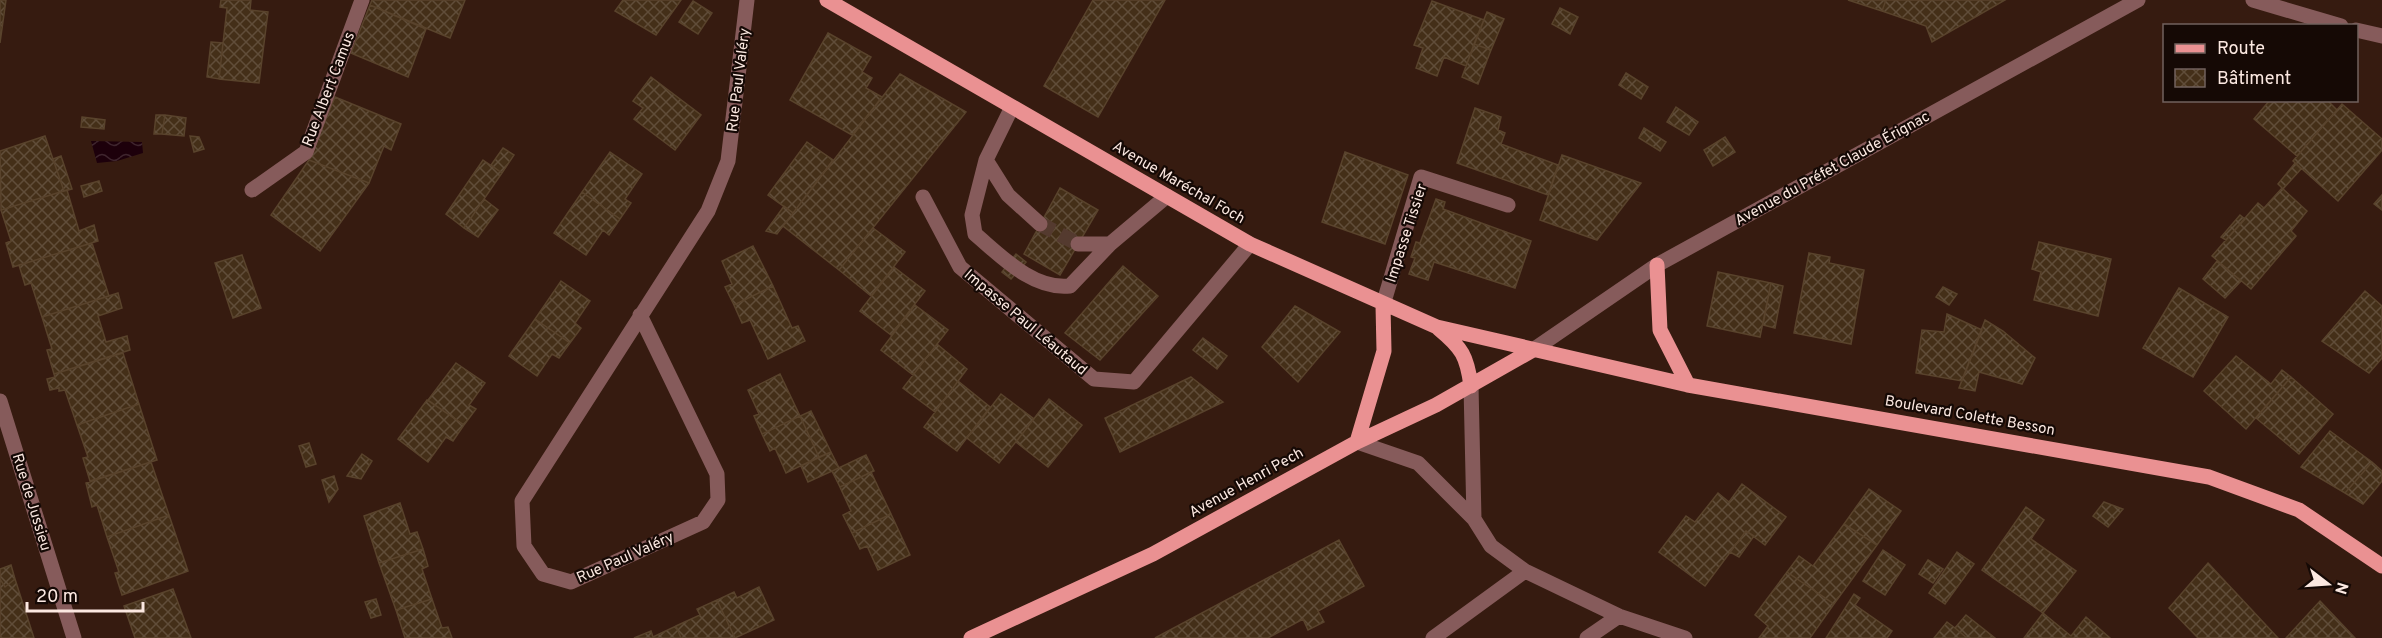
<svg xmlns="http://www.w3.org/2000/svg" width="2382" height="638" viewBox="0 0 2382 638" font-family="Overpass,sans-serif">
<defs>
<pattern id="water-waves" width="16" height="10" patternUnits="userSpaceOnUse" patternTransform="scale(1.5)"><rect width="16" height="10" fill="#1d000b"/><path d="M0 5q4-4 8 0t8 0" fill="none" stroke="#3f252e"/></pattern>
<pattern id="building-cross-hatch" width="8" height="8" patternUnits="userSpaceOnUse" patternTransform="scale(1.5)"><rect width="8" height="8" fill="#442f18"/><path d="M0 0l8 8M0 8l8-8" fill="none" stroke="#604d39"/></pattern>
</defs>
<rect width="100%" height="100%" fill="#361b10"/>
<path fill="url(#water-waves)" d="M91 141 142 142 143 153 117 161 97 163Z"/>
<path fill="url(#building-cross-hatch)" stroke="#59432c" stroke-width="1.5" d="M0 0H6L0 43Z
M221 0H251L250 10 268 12 259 83 219 79 227 8 220 7Z
M372 0H465L450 38 370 5Z
M623 0H681L656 35 615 11Z
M1093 0H1165L1098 117 1044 86Z
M1848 0H1886L1882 11Z
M1886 0H2005L1932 42 1926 26 1882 11Z
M693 1 712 13 698 34 679 22Z
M1432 1 1484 20 1466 66 1444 57 1437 76 1416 68 1423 48 1414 45Z
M370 5 426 29 408 77 351 53Z
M1560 8 1578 17 1570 34 1552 24Z
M1487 12 1504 19 1491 50 1474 44Z
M828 33 871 57 862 72 872 78 866 88 882 97 852 135 790 100Z
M211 42 223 43 219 79 207 77Z
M1474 44 1491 50 1478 84 1462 77Z
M1626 73 1648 87 1641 99 1619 85Z
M900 74 966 112 839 270 783 226Z
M651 77 701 115 675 150 634 119 643 108 633 101Z
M335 97 401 124 391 150 384 146 369 183 309 160Z
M2270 100H2327L2337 110 2297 156 2254 119Z
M2342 104 2382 139V150L2338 201 2293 161Z
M1676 107 1698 122 1689 135 1667 122Z
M1475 108 1501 117 1498 130 1505 133 1501 144 1558 165 1548 195 1457 163Z
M156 115H165L162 134H154Z
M165 115 186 118 184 136 162 134Z
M82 117 105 120 104 129 81 127Z
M1644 128 1666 142 1660 151 1639 138Z
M45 136 64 191 1 210 0 151Z
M190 136 199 137 204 149 194 152Z
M1725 137 1735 152 1713 166 1704 150Z
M807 142 833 160 793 213 768 195Z
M503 148 514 155 502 173 491 165Z
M610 152 642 174 625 199 631 203 620 219 582 192Z
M1345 152 1408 175 1385 244 1322 222Z
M1562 155 1641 183 1597 240 1540 220Z
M61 156 72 189 64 191 53 159Z
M309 160 369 183 320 251 271 215Z
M483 160 502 173 464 228 446 214Z
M2295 163 2301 169 2283 189 2278 184Z
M99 181 102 191 84 197 81 186Z
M1060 188 1098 210 1060 275 1024 254Z
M2282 188 2307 211 2291 231 2296 236 2251 289 2212 256 2258 203 2264 208Z
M67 190 79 231 94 225 98 241 13 267 6 243 11 241 1 210Z
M582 192 620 219 609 235 603 230 586 255 554 233Z
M2382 195V210L2374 204Z
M484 199 498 210 478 237 464 228Z
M1436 199 1445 202 1443 209 1531 241 1515 288 1434 262 1428 280 1409 274 1415 258 1411 257 1416 242 1420 243Z
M784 206 793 213 777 234 766 231Z
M2240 215 2245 219 2226 240 2221 237Z
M873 228 905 252 871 296 839 270Z
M2039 242 2111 259 2098 316 2034 300 2041 272 2032 269Z
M92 243 109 296 42 317 31 283 25 285 19 265Z
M753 246 773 286 734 305 725 287 732 284 722 261Z
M1809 253 1830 257 1829 263 1864 270 1851 344 1794 333Z
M1016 254 1026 262 1011 279 1002 272Z
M242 255 261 308 233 318 215 263Z
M2217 261 2241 281 2225 298 2203 279Z
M1123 266 1158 296 1100 360 1065 333Z
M894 267 925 291 891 335 860 311Z
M1718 272 1771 283 1760 337 1707 326Z
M561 281 590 301 575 323 581 328 570 343 535 319Z
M1771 283 1783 286 1775 328 1763 325Z
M773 286 792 328 798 326 805 341 768 359 750 320 742 323 734 305Z
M1943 287 1957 294 1949 305 1936 297Z
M2179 288 2228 317 2193 377 2143 348Z
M2365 291 2382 306V358L2369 373 2322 341Z
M118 293 122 308 98 316 106 342 127 336 130 350 54 374 47 350 52 349 42 317Z
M915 305 948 330 913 375 881 350Z
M1295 306 1340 332 1298 382 1262 347Z
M1947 314 1982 330 1962 381 1916 373 1922 330 1944 332Z
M535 319 570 343 559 358 552 354 537 376 509 356Z
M1985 320 2003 331 2035 358 2022 384 1979 372 1975 391 1959 388Z
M1203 338 1227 356 1217 369 1193 350Z
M937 344 967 369 935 412 903 388Z
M123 353 139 404 77 425 65 390 59 391V388L50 390 47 379 55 377 54 374Z
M2236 356 2271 384 2282 370 2291 377 2246 429 2204 391Z
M456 363 485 383 469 405 476 409 464 425 428 400Z
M780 374 800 416 762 434 754 416 759 414 748 390Z
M1191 377 1223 402 1120 452 1105 418Z
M2291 377 2333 414 2299 454 2256 418Z
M958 381 990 407 957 451 924 427Z
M1001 394 1034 419 999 463 967 438Z
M1049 399 1082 425 1048 467 1016 442Z
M427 400 464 425 453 441 446 437 428 462 398 439Z
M139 404 157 460 90 481 83 458 88 457 77 425Z
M811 411 831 452 819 457 800 416Z
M800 416 819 457 786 473 775 448 770 451 762 434Z
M2330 431 2372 462 2345 493 2301 467Z
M309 443 316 464 306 467 299 446Z
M831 452 839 468 808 482 801 466Z
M362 454 372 461 361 479 347 476Z
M866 455 874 471 840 487 832 471Z
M151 462 169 515 107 537 97 505 92 507 86 483Z
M2372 462 2382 471V481L2363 504 2345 493Z
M871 472 891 514 852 533 843 515 851 511 840 487Z
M334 476 338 489 329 502 322 480Z
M1742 484 1786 517 1765 545 1746 531 1705 586 1659 552 1686 516 1695 522 1718 493 1729 502Z
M1869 489 1901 511 1877 545 1844 524Z
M2104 502 2123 509 2108 527 2093 516Z
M400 503 410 534 417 532 423 549 379 563 364 516Z
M2026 507 2044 520 2031 539 2076 571 2043 613 1982 570Z
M891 514 910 555 878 570 867 546 860 549 852 533Z
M169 515 188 571 122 595 115 573 119 572 107 537Z
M1844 524 1877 545 1834 604 1787 572 1799 556 1813 566Z
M1746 531 1754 536 1739 557 1730 552Z
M1339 540 1364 586 1318 611 1324 622 1308 630 1303 619 1268 638H1155Z
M423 549 428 566 422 569 432 599 396 610 379 563Z
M1883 550 1905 565 1885 595 1863 581Z
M1957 552 1974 564 1945 604 1929 593Z
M1928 560 1943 569 1933 583 1919 574Z
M2208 563 2278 638H2198L2169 608Z
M11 565 15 579 5 587 0 579V569Z
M1787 572 1834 604 1810 638H1759L1768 626 1755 615Z
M0 579 5 587 15 579 34 638H0Z
M759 587 774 620 735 638 717 600 734 592 737 598Z
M173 589 191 638H135L124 606Z
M1854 594 1860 598 1855 605 1892 631 1887 638H1826Z
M376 599 381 615 371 618 365 602Z
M432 599 442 628 448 627 452 638H405L396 610Z
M717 600 735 638H681L676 626 700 615 697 609Z
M2320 601 2355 638H2286Z
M2043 613 2071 636 2086 617 2110 638H2024Z
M1966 615 1995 638H1967L1955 628Z
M1947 622 1955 628 1967 638H1934Z
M676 626 681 638H634L651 631 653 637Z"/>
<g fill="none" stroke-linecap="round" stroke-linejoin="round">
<path stroke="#543a2f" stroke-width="15" stroke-dasharray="15 8" stroke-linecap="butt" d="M1040 224 1078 244"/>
<path stroke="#865b5b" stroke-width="15" d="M2253 0 2341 26
M2356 30 2382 36
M1012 107 986 160 1008 195 1040 224
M986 160 972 215 975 234C1002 257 1033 290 1070 286L1110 244
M252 190 306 152 362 0
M923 197 960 267 1094 379 1134 382 1250 244
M1078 244H1110L1167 196
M1383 305 1421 177 1508 205
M640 315 717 474 718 500 703 522 571 582 543 574 524 546 522 501 708 211 728 161 747 0
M1533 350 1657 265 2138 0
M1471 386 1474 519 1491 546 1525 571 1619 616 1685 638
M0 401 74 638
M1357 442 1418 463 1474 519
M1433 638 1525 571
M1587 638 1619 616"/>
<path stroke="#ea9192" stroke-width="15" d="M827 0 1250 244 1437 327 1688 385 2209 477 2299 510 2382 566
M1657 265 1660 330 1688 385
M1439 329C1462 348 1467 356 1471 386
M1357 442 1384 351 1383 305
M971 638 1153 554 1357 442 1436 405 1533 350"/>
</g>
<g text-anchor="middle" stroke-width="4.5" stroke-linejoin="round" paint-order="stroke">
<g font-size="15" fill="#fbe8e1" stroke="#150905">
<text transform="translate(738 80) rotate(-83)" y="5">Rue Paul Valéry</text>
<text transform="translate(328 89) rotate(-69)" y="5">Rue Albert Camus</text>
<text transform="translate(1832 168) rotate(-29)" y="5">Avenue du Préfet Claude Érignac</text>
<text transform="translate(1179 182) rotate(30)" y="5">Avenue Maréchal Foch</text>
<text transform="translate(1406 233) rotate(-72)" y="5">Impasse Tissier</text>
<text transform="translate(1026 322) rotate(40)" y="5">Impasse Paul Léautaud</text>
<text transform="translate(1970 415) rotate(10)" y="5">Boulevard Colette Besson</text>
<text transform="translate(1246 482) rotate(-29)" y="5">Avenue Henri Pech</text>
<text transform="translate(32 502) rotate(73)" y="5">Rue de Jussieu</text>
<text transform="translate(625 557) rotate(-24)" y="5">Rue Paul Valéry</text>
</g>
</g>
<rect x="2163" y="24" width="195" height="78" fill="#150905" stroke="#71625d" stroke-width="1.5"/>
<rect x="2175" y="44" width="30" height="9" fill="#ea9192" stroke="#71625d" stroke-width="1.5"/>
<text x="2217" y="54" font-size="18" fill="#fbe8e1">Route</text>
<rect x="2175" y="69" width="30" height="18" fill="url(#building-cross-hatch)" stroke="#71625d" stroke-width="1.5"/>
<text x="2217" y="84" font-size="18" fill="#fbe8e1">Bâtiment</text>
<g transform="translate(2328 584) rotate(107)" stroke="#150905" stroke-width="4.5" paint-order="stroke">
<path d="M0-4.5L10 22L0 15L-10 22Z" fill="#fbe8e1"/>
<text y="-9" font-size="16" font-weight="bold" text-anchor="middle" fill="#fbe8e1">N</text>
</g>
<path d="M27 602v9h116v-9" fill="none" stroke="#fbe8e1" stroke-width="3"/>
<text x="36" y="602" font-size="18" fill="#fbe8e1" stroke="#150905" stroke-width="4.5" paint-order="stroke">20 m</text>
</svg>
